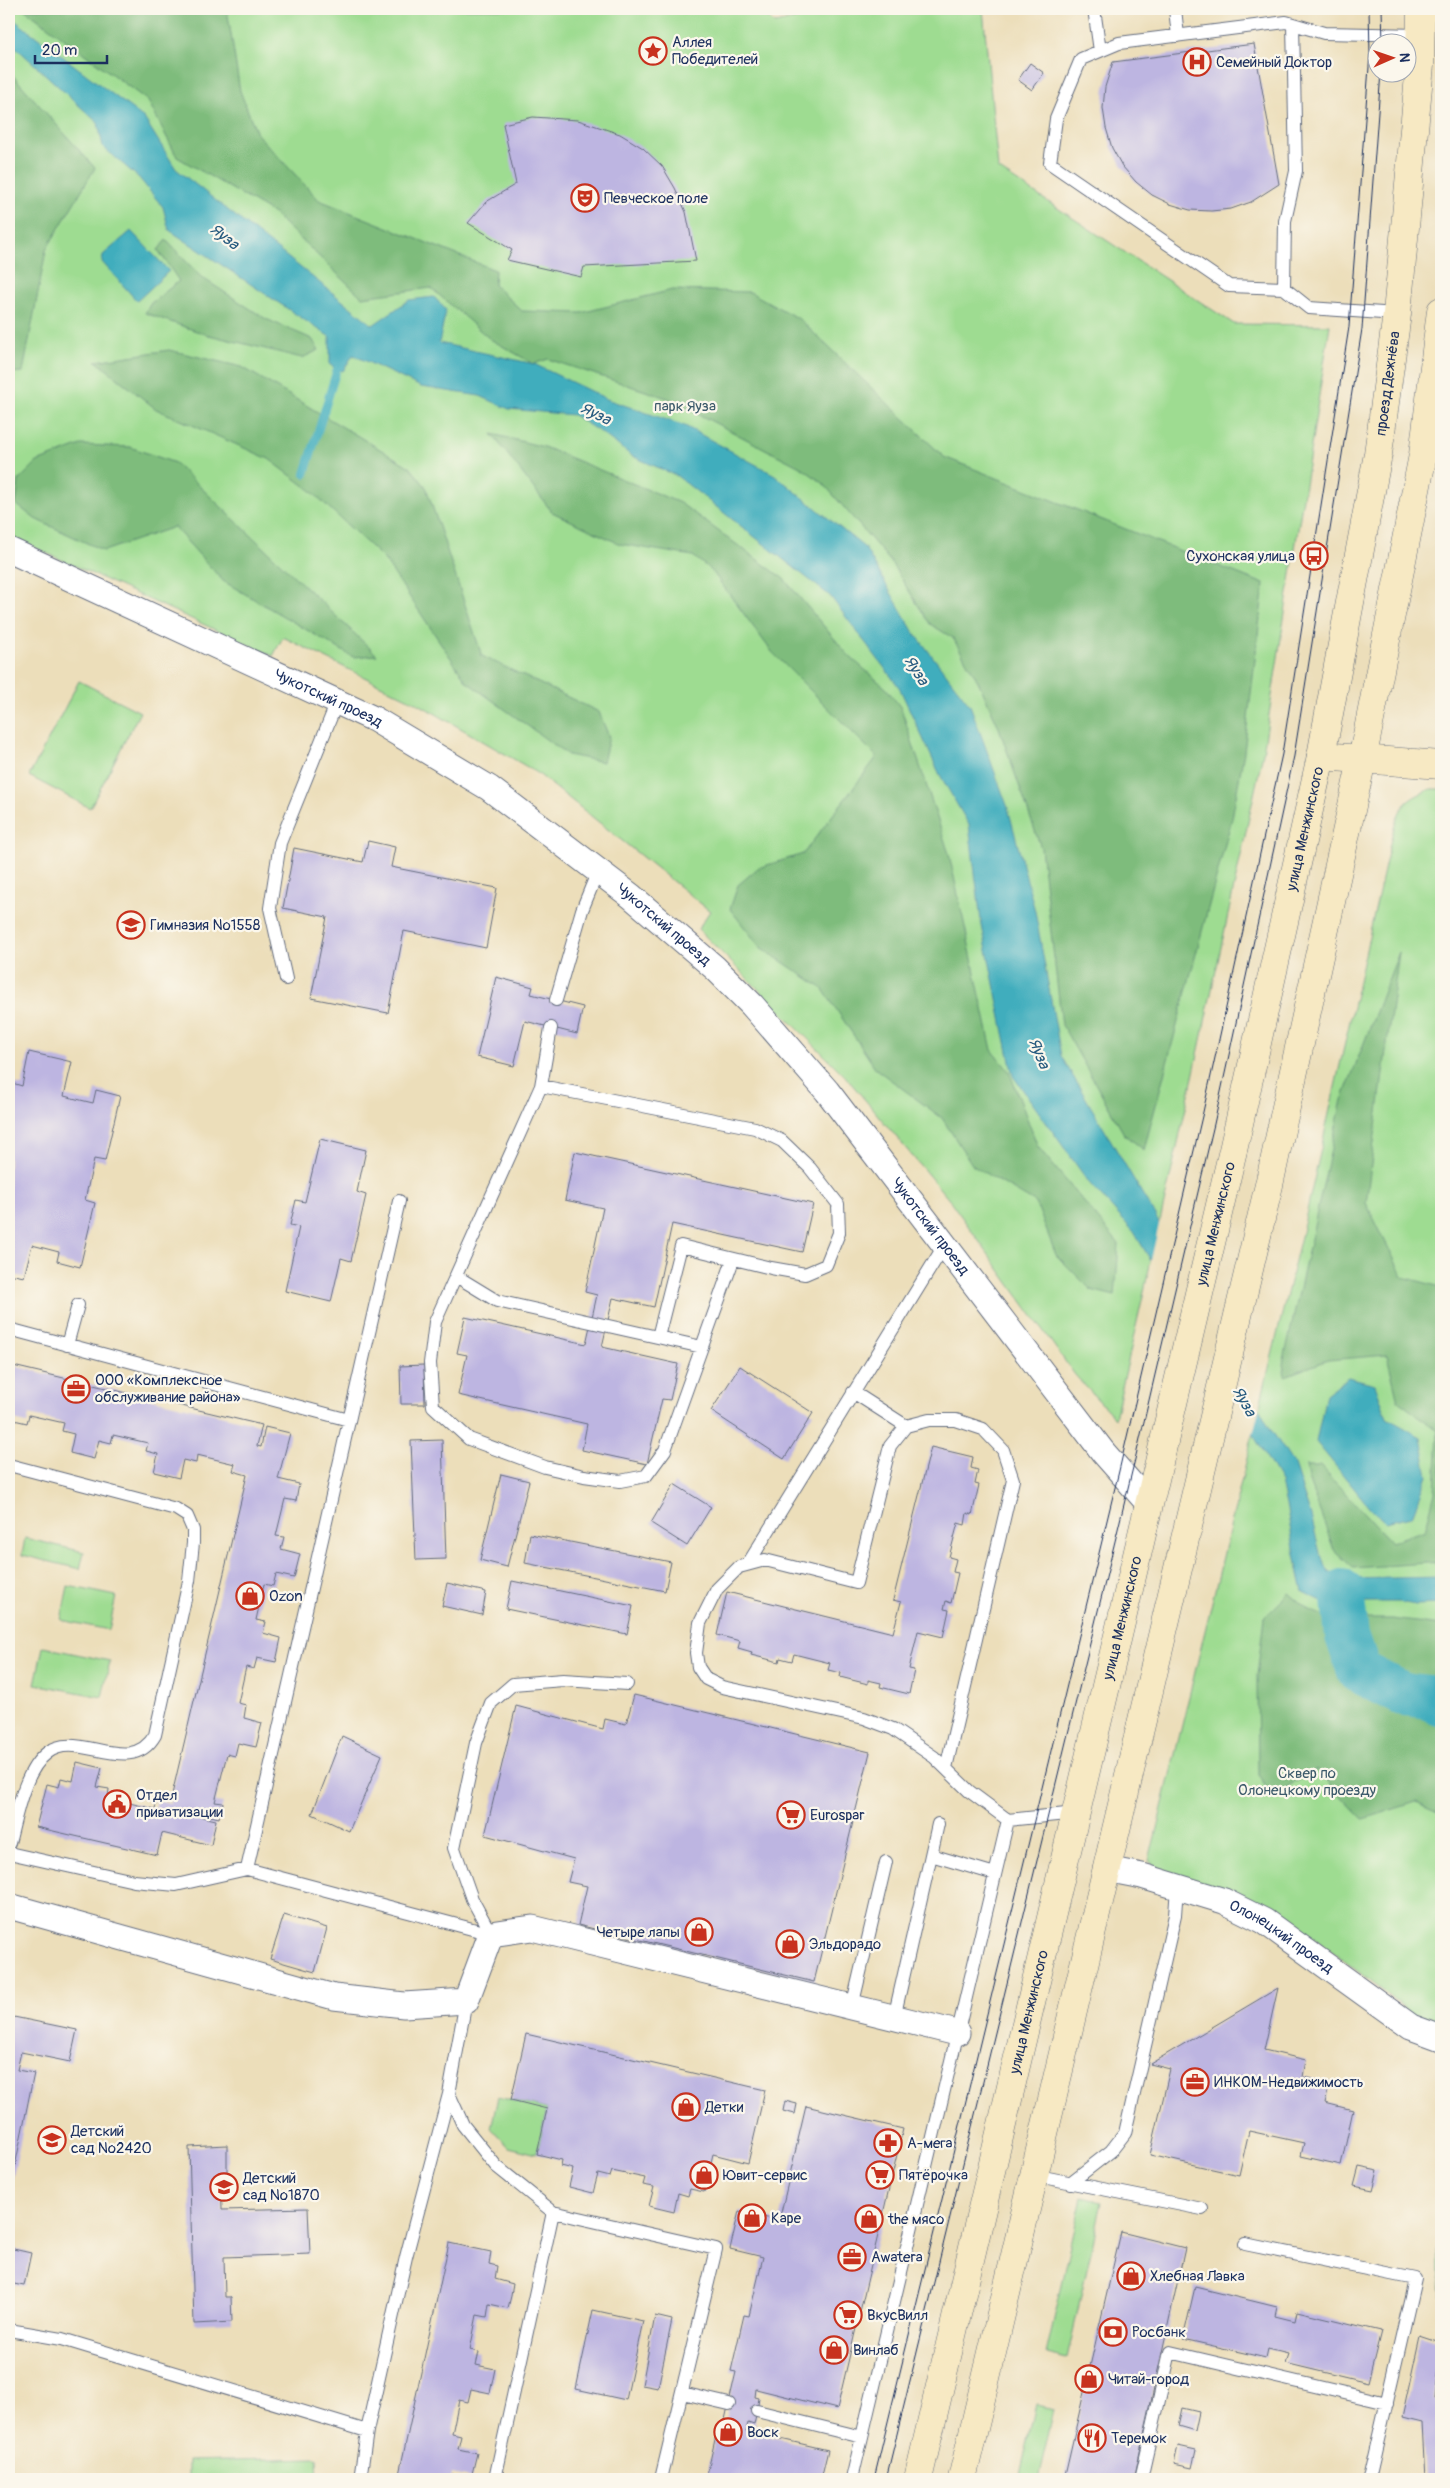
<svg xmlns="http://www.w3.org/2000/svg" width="1450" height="2488" viewBox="0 0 1450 2488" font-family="Pangolin,sans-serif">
<rect width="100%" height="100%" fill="#fbf7ec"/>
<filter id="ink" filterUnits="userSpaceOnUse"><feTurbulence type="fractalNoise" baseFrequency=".02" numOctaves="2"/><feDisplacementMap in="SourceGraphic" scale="10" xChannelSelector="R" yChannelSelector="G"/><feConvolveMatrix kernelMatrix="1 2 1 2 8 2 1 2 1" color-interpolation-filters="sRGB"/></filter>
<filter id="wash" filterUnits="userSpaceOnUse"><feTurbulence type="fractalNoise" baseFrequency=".0096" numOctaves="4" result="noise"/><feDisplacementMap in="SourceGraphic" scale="20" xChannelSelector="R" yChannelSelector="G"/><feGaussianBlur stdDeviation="1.12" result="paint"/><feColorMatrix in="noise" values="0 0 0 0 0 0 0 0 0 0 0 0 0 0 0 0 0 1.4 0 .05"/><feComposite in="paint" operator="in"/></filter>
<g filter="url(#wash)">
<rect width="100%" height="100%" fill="#ecdeba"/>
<path fill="#9edc91" stroke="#5c8678" d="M9 9H757L775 24 840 9H983L998 169 1234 324 1330 325 1263 753 1193 1077 1115 1418 1075 1375 951 1202 845 1076 698 929 710 911 536 772 417 703 283 637 273 656 9 536Z
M79 681 140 712 90 808 29 776Z
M1431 789H1441V2026L1423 2022 1316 1939 1248 1902 1159 1870 1149 1861 1304 1224 1392 835C1400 807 1402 801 1431 789Z
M25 1538 84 1552 80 1569 22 1555Z
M68 1586 116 1596 109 1630 61 1620Z
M43 1647 110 1661 102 1697 35 1684Z
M498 2097 547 2109 537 2154 509 2147 491 2128Z
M1441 2195V2333L1437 2219Z
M1082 2197 1102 2202 1067 2359 1046 2354Z
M1036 2405 1054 2409 1038 2479H1019Z
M317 2458 318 2479H188V2461Z"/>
<path fill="#7ebc7b" stroke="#4c766c" d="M24 9H227L240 91 257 134 319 200 495 270 494 285 522 311 581 313 672 290 750 292 799 319 944 457 1264 584 1244 752 1232 818 1144 1150 1124 1134 1062 1025 1041 848 998 725 978 681 953 638 930 624 890 561 823 483 802 468 667 398 548 359 534 364 490 339 431 288 362 297 273 213 177 157 148 101Z
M9 71 95 168 46 250 23 372 9 373Z
M166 240 201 277 266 319 312 339 319 350 302 358 205 334 145 313 151 303 179 281 158 250Z
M169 350 242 367 410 467 426 487 482 656 599 712 609 737 603 762 568 755 467 682 384 559 310 490 269 459 156 409 96 361Z
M492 434 544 447 680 503 784 579 849 656 886 688 901 708 949 854 992 1050 1009 1071 1038 1147 1119 1244 1115 1296 1091 1290 1056 1255 1036 1203 973 1166 942 1118 876 1069 822 988 760 947 730 909 738 885 758 868 803 854 877 757 772 652 712 571 693 556 620 544 552 512Z
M81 445 130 447 175 463 377 655 353 657 223 581 174 527 104 551 35 519 16 504 19 480 37 462Z
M1399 952 1366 1203 1403 1277 1441 1287V1562L1353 1568 1334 1550 1308 1479 1306 1466H1320L1391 1542 1425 1530 1435 1493 1438 1431 1398 1401 1387 1355 1328 1360 1285 1376 1283 1364 1342 1100Z
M1289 1593 1309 1610 1332 1619H1392L1441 1625V1813L1416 1802 1363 1819 1316 1770 1271 1796 1258 1774 1257 1676 1264 1618Z"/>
<path fill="#3fadbd" stroke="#2d6e8e" d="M9 16 144 118 176 169 373 325 409 300 434 297 446 310 439 343 534 364 609 400 685 426 775 475 865 548 913 631 970 705 1008 808 1035 911 1061 1056 1153 1212 1268 1425 1294 1465 1311 1516 1320 1553 1328 1571 1345 1579 1441 1577V1604L1416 1605 1399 1602H1324L1303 1592C1294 1556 1290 1519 1281 1482L1134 1232 1090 1184 1013 1076 981 921 969 825 940 775 899 687 830 596 677 476 632 456 603 434 573 415 509 409 480 396 421 387 353 355 343 371 330 365V337L169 230 163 207 139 178 103 147 98 123 9 41Z
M131 231 169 271 137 301 102 262 103 255Z
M1348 1377 1375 1384 1387 1418 1421 1437 1428 1476 1412 1516 1385 1522 1371 1509 1316 1442 1326 1394Z"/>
<path fill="#ecdeba" d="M1160 1220 1260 1405 1252 1438 1150 1265Z"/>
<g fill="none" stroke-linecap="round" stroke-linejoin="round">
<path stroke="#3fadbd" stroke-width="8" d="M305 474 337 369"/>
<path stroke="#3fadbd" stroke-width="44" d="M1342 1591 1347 1636 1359 1671 1403 1694 1429 1697 1441 1705"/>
</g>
<g id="blocks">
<path fill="#bdb5e1" d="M1254 44 1279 184 1251 202 1231 209 1211 211 1190 210 1170 204 1152 195 1136 182 1122 166 1112 148 1106 128 1103 108 1105 87 1113 62Z
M1030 63 1044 73 1032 90 1018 80Z
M533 117 578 120 620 134 643 148 662 166 675 188 686 212 696 261 584 267 581 277 507 260 512 250 468 223 486 202 516 184 503 124Z
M368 841 395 847 391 867 497 888 486 948 404 931 388 1013 311 998 327 917 283 908 294 848 363 862Z
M496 977 533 987 531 994 583 1007 577 1034 525 1021 514 1066 477 1057Z
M29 1052 72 1062 64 1096 93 1103 96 1090 120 1096 105 1161 94 1159 85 1200 95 1203 80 1267 57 1261 59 1252 32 1245 24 1277 9 1274V1082L22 1086Z
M320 1139 366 1150 357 1192 366 1195 351 1261 341 1258 331 1302 285 1291 299 1227 290 1225 296 1200 305 1202Z
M575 1152 813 1204 802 1252 672 1224 654 1307 613 1298 602 1347 678 1364 670 1400 662 1399 647 1464 582 1450 587 1424 458 1395 467 1355 457 1353 465 1317 586 1344 597 1295 585 1292 603 1208 565 1200Z
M9 1365 262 1425 257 1446 261 1447 265 1427 290 1433 278 1479 299 1484 296 1501 285 1499 276 1536 284 1537 281 1549 300 1554 294 1578 276 1574 273 1586 264 1584 256 1620 266 1622 263 1633 281 1638 276 1662 257 1658 254 1669 246 1667 238 1703 246 1705 244 1718 262 1723 256 1747 238 1743 235 1756 227 1754 215 1802 223 1803 219 1818 198 1813V1816L216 1820 211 1845 162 1833 157 1855 36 1827 47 1784 59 1787 61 1778 73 1781 77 1762 102 1768 97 1787 109 1789 108 1798 155 1809 157 1800 170 1803 247 1475 233 1471 235 1464 197 1455 196 1463 183 1460 179 1478 154 1472 158 1454 146 1451 148 1443 113 1435 111 1443 99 1440 94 1459 70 1453 74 1434 62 1431 64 1423 29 1415 27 1423 14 1420 9 1442Z
M424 1365 425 1404H401L400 1366Z
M740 1366 813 1413 784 1459 711 1411Z
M442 1440 446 1559 416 1560 411 1441Z
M931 1447 973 1457 971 1468 978 1470 975 1484 979 1485 972 1515 967 1513 965 1525 958 1523 949 1557 956 1559 953 1572 958 1573 951 1603 946 1601 944 1609 949 1610 943 1637 918 1631 909 1669 914 1670 909 1694 880 1687 881 1683 868 1680V1684L840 1677 841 1673 828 1670 830 1663 794 1654 792 1661 780 1658 779 1662 751 1655 752 1652 738 1648 740 1641 717 1635 727 1592 893 1633 901 1602 893 1600Z
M501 1474 529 1481 507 1567 480 1560Z
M674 1484 711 1507 687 1546 651 1523Z
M530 1534 671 1562 665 1591 525 1563Z
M512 1581 633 1606 627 1634 506 1609Z
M447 1583 486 1592 482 1615 442 1606Z
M634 1695 870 1752 814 1982 578 1925 587 1886 568 1882 574 1859 485 1835 516 1706 603 1729 605 1719 626 1724Z
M342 1736 382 1755 349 1831 312 1814Z
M284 1915 327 1928 315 1972 270 1959Z
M1278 1988 1264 2050 1306 2060 1303 2077 1330 2083 1325 2103 1353 2110 1341 2165 1301 2156 1304 2143 1249 2131 1239 2175 1150 2155 1170 2069 1150 2064Z
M9 2016 77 2030 70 2062 21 2052 17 2070 34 2073 10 2191Z
M526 2034 765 2090 748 2163 713 2154 704 2192 690 2189 688 2196 678 2193 674 2212 649 2206 654 2187 643 2185 645 2178 612 2171 610 2177 598 2174 593 2193 569 2187 573 2169 561 2166 562 2160 537 2154 547 2109 511 2100Z
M785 2101 797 2104 795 2114 783 2111Z
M806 2106 903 2129 837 2409 756 2389 755 2397 759 2398 757 2411 754 2425 748 2423 746 2431 828 2450 821 2479H706L716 2435 721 2437 736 2372 731 2371 744 2315 749 2316 763 2257 730 2249 739 2211 779 2221Z
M227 2145V2172H221L222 2210 308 2208 310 2254 224 2257 225 2297H231L232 2322 194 2324 189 2147Z
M1359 2167 1378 2171 1373 2190 1354 2186Z
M1121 2232 1185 2248 1134 2479H1064Z
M449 2243 491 2252 489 2264 497 2266 495 2279 513 2284 511 2296 508 2308 489 2304 487 2317 477 2315 470 2350 479 2352 476 2365 495 2369 490 2393 471 2389 468 2402 459 2400 452 2434 461 2436 458 2449 477 2453 471 2478 452 2474 451 2479H398Z
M9 2248 31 2253 24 2286 9 2283Z
M1195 2287 1277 2307 1275 2316 1295 2321 1297 2311 1381 2331 1368 2383 1285 2363 1288 2354 1268 2349 1266 2358 1183 2339Z
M593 2310 643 2321 626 2400 576 2389Z
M655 2316 672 2320 658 2388 642 2385Z
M1420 2336 1441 2343 1434 2399 1441 2401V2479H1425L1422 2423 1402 2418Z
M1182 2408 1199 2412 1195 2431 1178 2426Z
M1178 2446 1196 2450 1192 2468 1174 2464Z"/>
</g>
</g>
<g filter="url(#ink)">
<use href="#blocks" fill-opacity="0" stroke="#646c7e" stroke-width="1"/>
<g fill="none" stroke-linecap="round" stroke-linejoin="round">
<g stroke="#646c7e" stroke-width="14">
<path id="lane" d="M1094 9 1100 51
M1175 9 1178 36
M1284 288 1285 221 1296 171 1293 24
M1397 314 1309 308 1284 288 1229 286 1050 163 1056 119 1081 59 1119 43 1286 22 1324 33 1420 35
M286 979 270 908 280 843 337 702
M556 1000 582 910 598 871
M551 1028 541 1086 435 1322 430 1363 433 1406 469 1439 545 1467 584 1476 620 1481 646 1476 665 1450 733 1260
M541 1086 755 1128 782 1141 810 1168 838 1204 839 1233 826 1265 805 1274 771 1268 681 1246 658 1337
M456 1276 497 1301 702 1347
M9 1329 349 1420
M67 1345 78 1305
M853 1392 906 1426
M9 1465 176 1509 187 1516 193 1530V1543L189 1581 155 1735C130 1779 77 1728 47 1753 24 1770 16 1817 9 1843
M748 1564 944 1246
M946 1768 1013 1480 1003 1450 983 1429 956 1420H929L906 1426 890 1446 856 1583 765 1560 739 1567 717 1589 700 1623 696 1653 698 1667 706 1679 722 1687 864 1718 893 1729 934 1757 969 1791 1008 1820 1076 1813
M9 1853 134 1881 176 1885 247 1869 491 1934
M931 1855 938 1824
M247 1869 399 1201
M491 1934 472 1899 454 1848 476 1743 491 1703 513 1684 563 1680 627 1684
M852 2007 886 1862
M894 2018 931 1855 995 1874
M449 2094 463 2125 496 2166 553 2212 716 2249 661 2479
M1033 2175 1202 2209
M1070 2183 1111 2151 1125 2133 1175 1915 1177 1887
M1245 2244 1415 2279 1369 2479
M9 2330 62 2339 367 2431
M682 2393 729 2404
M757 2411 862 2437
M360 2479 367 2431 406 2257 449 2094 466 2001
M495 2479 553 2212
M852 2479 1008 1820
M1141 2479 1170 2352 1387 2403"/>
</g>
<g stroke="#646c7e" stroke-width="27">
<g id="street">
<path id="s1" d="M9 550 374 719 489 788 631 896 715 968 752 1005 827 1091 1103 1452 1149 1504"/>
<path id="s2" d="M1106 1869 1142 1876 1224 1901 1264 1921 1411 2027 1441 2038"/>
<path d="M9 1906 334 1997 404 2005 466 2001 491 1934 532 1928 957 2033"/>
</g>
</g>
<g stroke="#646c7e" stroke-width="29">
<g id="secondary">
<path d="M1321 756 1441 765"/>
<path id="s3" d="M918 2479 1234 1146 1321 756 1378 454 1397 314 1420 65 1421 9"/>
<path d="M962 2479 1269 1185 1362 760 1423 455 1441 311"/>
</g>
</g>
<use href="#lane" stroke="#fff" stroke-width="12"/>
<use href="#street" stroke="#fff" stroke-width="25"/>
<use href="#secondary" stroke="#f7e9c3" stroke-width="28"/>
<path stroke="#1b2f5e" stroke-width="1" d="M1382 9 1383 42
M874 2479 1119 1471 1203 1112 1282 754 1349 327 1370 54 1369 9
M886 2479 1138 1447 1214 1124 1294 756 1362 329 1381 72"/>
</g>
</g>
<defs>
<g id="sight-ring" transform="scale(1.4375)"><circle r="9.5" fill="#fbf7ec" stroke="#c8321e" stroke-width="1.5"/><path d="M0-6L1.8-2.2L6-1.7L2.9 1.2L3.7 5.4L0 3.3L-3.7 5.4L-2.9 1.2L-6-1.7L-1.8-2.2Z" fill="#c8321e"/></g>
<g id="hospital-ring" transform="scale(1.4375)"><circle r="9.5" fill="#fbf7ec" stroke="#c8321e" stroke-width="1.5"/><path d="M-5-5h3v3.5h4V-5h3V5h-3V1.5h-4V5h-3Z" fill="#c8321e"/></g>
<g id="theatre-ring" transform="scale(1.4375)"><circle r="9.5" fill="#fbf7ec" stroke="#c8321e" stroke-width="1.5"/><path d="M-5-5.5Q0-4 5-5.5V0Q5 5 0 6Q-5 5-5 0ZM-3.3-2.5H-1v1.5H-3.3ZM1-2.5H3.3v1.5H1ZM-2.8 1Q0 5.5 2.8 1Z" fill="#c8321e"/></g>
<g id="bus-ring" transform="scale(1.4375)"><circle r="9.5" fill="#fbf7ec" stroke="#c8321e" stroke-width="1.5"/><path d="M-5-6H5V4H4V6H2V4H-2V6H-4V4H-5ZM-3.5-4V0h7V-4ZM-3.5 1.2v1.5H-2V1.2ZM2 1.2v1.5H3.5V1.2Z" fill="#c8321e"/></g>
<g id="school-ring" transform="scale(1.4375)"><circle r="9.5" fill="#fbf7ec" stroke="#c8321e" stroke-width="1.5"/><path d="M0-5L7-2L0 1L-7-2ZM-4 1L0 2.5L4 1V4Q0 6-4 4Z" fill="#c8321e"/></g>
<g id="office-ring" transform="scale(1.4375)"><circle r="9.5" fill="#fbf7ec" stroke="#c8321e" stroke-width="1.5"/><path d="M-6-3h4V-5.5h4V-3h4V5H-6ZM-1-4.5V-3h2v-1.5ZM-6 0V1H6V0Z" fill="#c8321e"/></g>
<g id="shop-ring" transform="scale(1.4375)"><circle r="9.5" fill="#fbf7ec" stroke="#c8321e" stroke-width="1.5"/><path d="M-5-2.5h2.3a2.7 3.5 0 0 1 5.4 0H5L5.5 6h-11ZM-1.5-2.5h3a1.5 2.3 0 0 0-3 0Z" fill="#c8321e"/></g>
<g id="civic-ring" transform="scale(1.4375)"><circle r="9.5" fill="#fbf7ec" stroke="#c8321e" stroke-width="1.5"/><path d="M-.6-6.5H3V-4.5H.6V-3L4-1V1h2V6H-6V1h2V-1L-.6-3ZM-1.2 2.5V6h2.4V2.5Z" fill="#c8321e"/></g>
<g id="supermarket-ring" transform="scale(1.4375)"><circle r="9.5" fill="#fbf7ec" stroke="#c8321e" stroke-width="1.5"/><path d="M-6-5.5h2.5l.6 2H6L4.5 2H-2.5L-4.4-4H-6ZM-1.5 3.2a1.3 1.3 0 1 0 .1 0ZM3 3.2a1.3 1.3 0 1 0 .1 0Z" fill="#c8321e"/></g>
<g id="pharmacy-ring" transform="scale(1.4375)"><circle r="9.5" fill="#fbf7ec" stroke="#c8321e" stroke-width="1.5"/><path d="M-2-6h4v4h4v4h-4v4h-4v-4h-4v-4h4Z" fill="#c8321e"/></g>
<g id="bank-ring" transform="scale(1.4375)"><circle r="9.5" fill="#fbf7ec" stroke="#c8321e" stroke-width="1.5"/><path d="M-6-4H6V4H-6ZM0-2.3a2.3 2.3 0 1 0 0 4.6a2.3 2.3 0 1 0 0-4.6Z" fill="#c8321e"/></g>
<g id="restaurant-ring" transform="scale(1.4375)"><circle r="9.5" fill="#fbf7ec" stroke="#c8321e" stroke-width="1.5"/><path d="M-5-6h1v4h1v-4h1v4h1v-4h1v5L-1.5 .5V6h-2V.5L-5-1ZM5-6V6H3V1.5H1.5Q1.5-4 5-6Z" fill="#c8321e"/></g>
</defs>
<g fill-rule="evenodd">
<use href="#sight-ring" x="653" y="51"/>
<use href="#hospital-ring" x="1197" y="62"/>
<use href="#theatre-ring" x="585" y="198"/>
<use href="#bus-ring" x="1314" y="556"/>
<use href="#school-ring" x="131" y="925"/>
<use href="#office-ring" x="76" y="1389"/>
<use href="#shop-ring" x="250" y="1596"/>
<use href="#civic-ring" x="117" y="1804"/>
<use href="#supermarket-ring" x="791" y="1815"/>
<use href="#shop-ring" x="699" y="1932"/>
<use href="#shop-ring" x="790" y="1944"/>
<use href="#office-ring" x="1195" y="2082"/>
<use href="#shop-ring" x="686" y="2107"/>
<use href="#school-ring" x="52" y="2140"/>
<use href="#pharmacy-ring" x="888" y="2143"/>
<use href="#shop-ring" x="704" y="2175"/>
<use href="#supermarket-ring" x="880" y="2175"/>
<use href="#school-ring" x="224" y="2187"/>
<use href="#shop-ring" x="752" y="2218"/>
<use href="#shop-ring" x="869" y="2219"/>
<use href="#office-ring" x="852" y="2257"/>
<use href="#shop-ring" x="1131" y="2276"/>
<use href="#supermarket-ring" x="848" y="2315"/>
<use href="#bank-ring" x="1113" y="2332"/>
<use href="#shop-ring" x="834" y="2350"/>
<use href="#shop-ring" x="1089" y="2379"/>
<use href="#shop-ring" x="728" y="2432"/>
<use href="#restaurant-ring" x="1092" y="2438"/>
</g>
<g text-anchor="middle" stroke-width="4.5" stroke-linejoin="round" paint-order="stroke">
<g font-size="15" fill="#1b2f5e" stroke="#fbf7ec" text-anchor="start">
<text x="672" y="47">Аллея<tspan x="672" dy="17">Победителей</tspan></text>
<text x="1216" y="67">Семейный Доктор</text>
<text x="604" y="203">Певческое поле</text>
<text x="1295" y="561" text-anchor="end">Сухонская улица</text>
<text x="150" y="930">Гимназия №1558</text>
<text x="95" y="1385">ООО «Комплексное<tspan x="95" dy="17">обслуживание района»</tspan></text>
<text x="269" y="1601">Ozon</text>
<text x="136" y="1800">Отдел<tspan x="136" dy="17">приватизации</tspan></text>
<text x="810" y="1820">Eurospar</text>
<text x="680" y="1937" text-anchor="end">Четыре лапы</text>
<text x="809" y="1949">Эльдорадо</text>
<text x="1214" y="2087">ИНКОМ-Недвижимость</text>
<text x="705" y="2112">Детки</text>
<text x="71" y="2136">Детский<tspan x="71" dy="17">сад №2420</tspan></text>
<text x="907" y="2148">А-мега</text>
<text x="723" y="2180">Ювит-сервис</text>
<text x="899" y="2180">Пятёрочка</text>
<text x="243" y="2183">Детский<tspan x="243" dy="17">сад №1870</tspan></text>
<text x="771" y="2223">Каре</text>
<text x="888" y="2224">the мясо</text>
<text x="871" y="2262">Awatera</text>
<text x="1150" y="2281">Хлебная Лавка</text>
<text x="867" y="2320">ВкусВилл</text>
<text x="1132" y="2337">Росбанк</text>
<text x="853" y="2355">Винлаб</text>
<text x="1108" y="2384">Читай-город</text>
<text x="747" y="2437">Воск</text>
<text x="1111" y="2443">Теремок</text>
</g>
<g font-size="15" fill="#1b2f5e" stroke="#fbf7ec">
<text dy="5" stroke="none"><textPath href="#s3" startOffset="2148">проезд Дежнёва</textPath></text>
<text dy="5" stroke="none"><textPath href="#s1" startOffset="352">Чукотский проезд</textPath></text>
<text dy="5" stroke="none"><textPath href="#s3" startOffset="1695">улица Менжинского</textPath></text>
<text dy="5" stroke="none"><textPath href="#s1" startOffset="758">Чукотский проезд</textPath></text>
<text dy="5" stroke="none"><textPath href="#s3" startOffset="1290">улица Менжинского</textPath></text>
<text dy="5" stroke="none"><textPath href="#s1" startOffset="1162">Чукотский проезд</textPath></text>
<text dy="5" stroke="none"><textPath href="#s3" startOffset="885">улица Менжинского</textPath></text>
<text dy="5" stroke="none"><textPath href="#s2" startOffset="190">Олонецкий проезд</textPath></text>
<text dy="5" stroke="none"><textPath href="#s3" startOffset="480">улица Менжинского</textPath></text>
</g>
<g font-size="15" fill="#3c5a6b" stroke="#fbf7ec">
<text x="685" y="411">парк Яуза</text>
<text x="1307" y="1778">Сквер по<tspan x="1307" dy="17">Олонецкому проезду</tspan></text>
</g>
<g font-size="16" font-style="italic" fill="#285b7f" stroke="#fbf7ec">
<text transform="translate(225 236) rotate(38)" y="6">Яуза</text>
<text transform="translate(596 413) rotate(26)" y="6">Яуза</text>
<text transform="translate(917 670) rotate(58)" y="6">Яуза</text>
<text transform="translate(1040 1053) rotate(68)" y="6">Яуза</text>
<text transform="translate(1245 1401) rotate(61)" y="6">Яуза</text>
</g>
</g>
<rect width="1450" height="2488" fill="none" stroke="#fbf7ec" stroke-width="30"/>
<g transform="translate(1392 58) rotate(88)"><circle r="24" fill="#fbf7ec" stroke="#a1a7b3"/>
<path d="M0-4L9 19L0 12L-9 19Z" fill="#c8321e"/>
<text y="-8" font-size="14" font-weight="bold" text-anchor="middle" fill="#1b2f5e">N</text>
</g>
<path d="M35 55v8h72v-8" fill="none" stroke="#1b2f5e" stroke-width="2.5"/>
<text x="42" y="55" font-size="15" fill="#1b2f5e" stroke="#fbf7ec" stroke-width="4" paint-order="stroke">20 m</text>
</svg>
